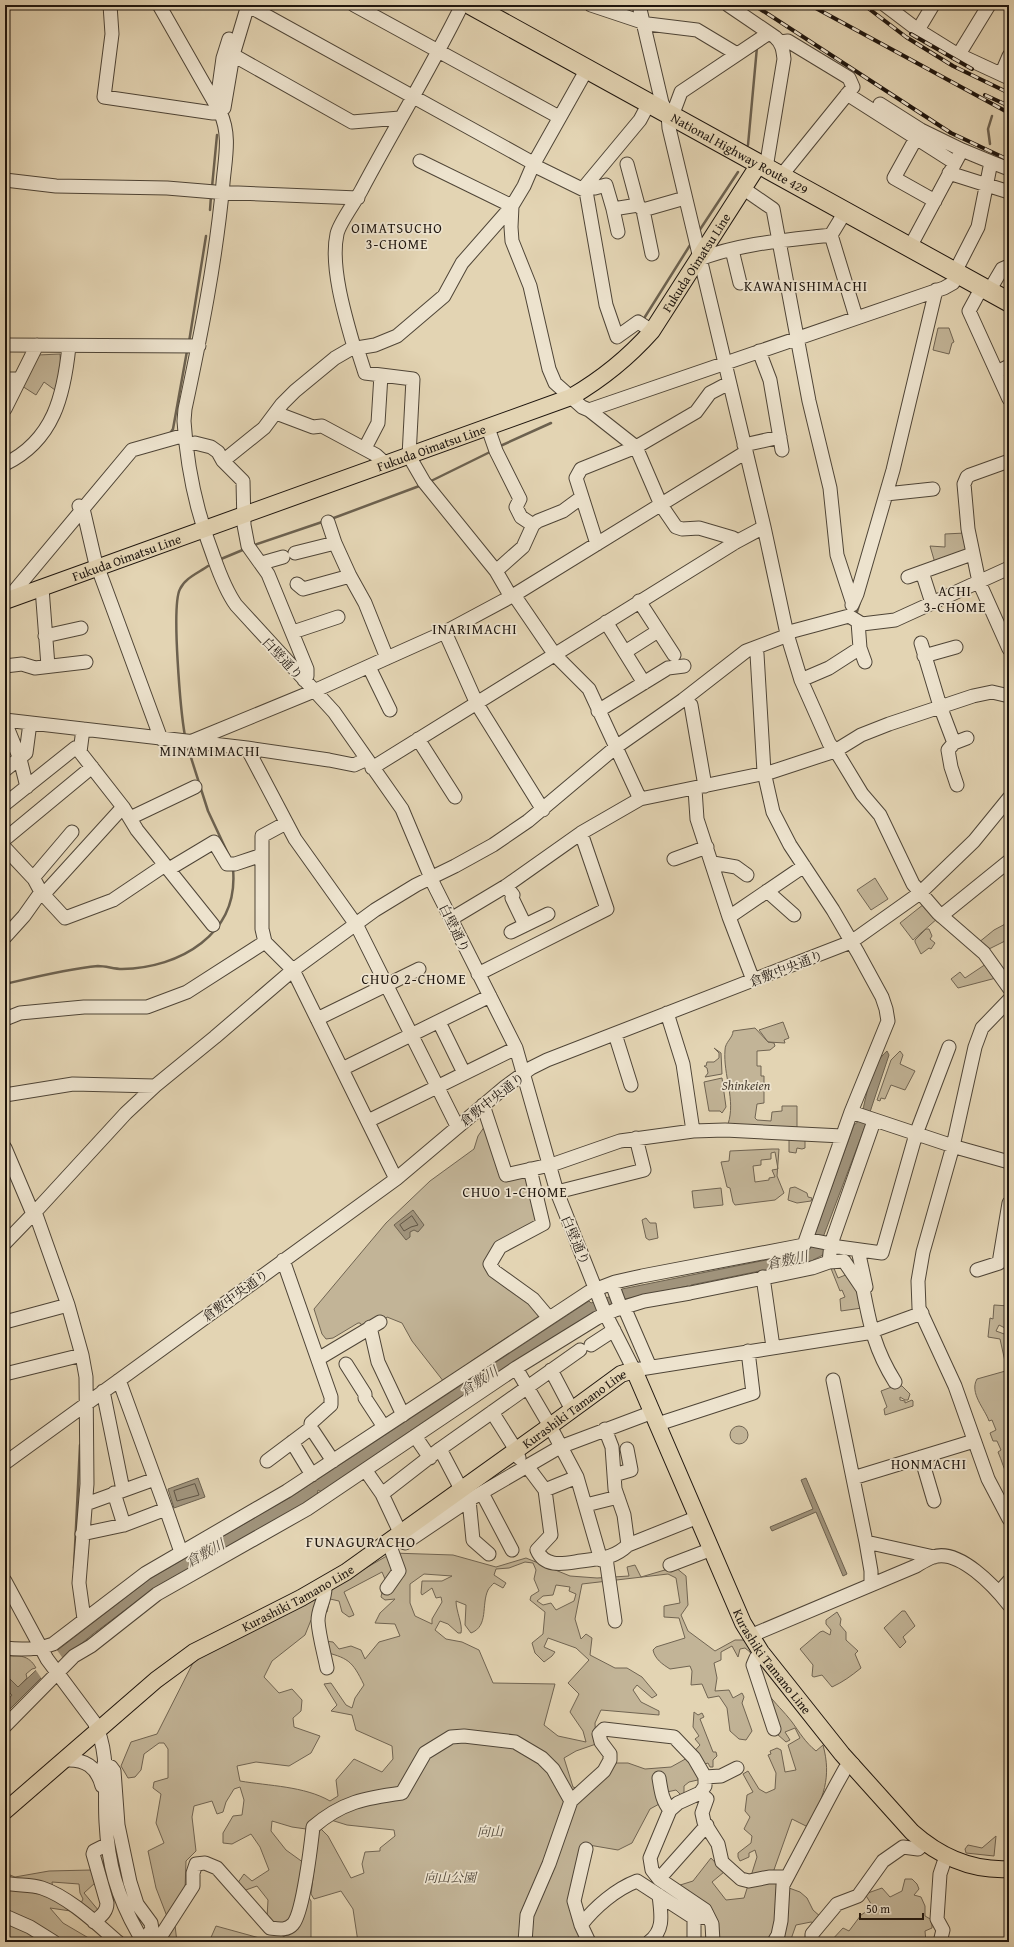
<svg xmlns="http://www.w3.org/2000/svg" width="1014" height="1947" viewBox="0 0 1014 1947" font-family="'Gentium Book Plus','Noto Serif JP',serif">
<rect width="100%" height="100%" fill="#e3d4b3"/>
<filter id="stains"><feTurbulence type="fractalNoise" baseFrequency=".005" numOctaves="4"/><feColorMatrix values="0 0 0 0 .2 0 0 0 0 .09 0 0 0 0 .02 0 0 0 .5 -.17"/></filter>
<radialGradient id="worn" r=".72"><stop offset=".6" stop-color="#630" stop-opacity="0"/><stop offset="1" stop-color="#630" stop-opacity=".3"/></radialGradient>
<path fill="#c2b497" stroke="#706452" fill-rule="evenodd" d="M938 328H949L954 342 952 343 949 354 933 350Z
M60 354 61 372 55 390 44 382 36 395 22 386 38 355Z
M965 533 967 551 935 563 930 546 945 547V534Z
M875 878 888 899 871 910 857 890Z
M924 904 938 918 913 940 900 923Z
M1009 922V939L985 951 978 943 994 930Z
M926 929H929L932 936 930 939 935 943 931 949 929 948 921 954 915 942V940Z
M986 964 996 978 958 988 951 979 960 972 965 978Z
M783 1022 789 1038 784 1040 785 1043 768 1042 759 1030Z
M755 1028 768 1042 774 1043 775 1046 770 1050 757 1051V1066H761V1076H764V1103L757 1104 755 1118 757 1120 771 1121 772 1112 782 1111V1106H797V1129L728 1124C736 1100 723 1075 725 1050 725 1042 733 1038 733 1031Z
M714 1048 721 1053 722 1074 705 1077 708 1073 707 1068 704 1066H706L707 1062H714L719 1058V1053Z
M900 1051 903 1055 900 1064 915 1071 905 1090 891 1085 885 1099 881 1098 880 1101 877 1100 891 1060Z
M722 1078 726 1107 722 1113 720 1111H709L704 1082Z
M487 1123 503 1173 528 1172 541 1222 488 1263 542 1314 473 1360 444 1382 412 1341 402 1323 387 1317 381 1324 363 1327 360 1323H358L333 1338 326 1339 322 1334 314 1309 386 1223 430 1181 474 1149 478 1136Z
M789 1138 805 1139V1148L802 1149 797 1148 796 1153 789 1152Z
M772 1149H779L777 1176 784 1193 775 1200 735 1205 733 1202 730 1188 727 1187 721 1162 729 1161 730 1151ZM775 1152 778 1169 772 1170 775 1177 769 1178V1180L755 1182 753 1166 761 1165V1160L771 1159V1153Z
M795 1187 807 1193 808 1197 812 1198 811 1201 797 1203 788 1200 790 1188Z
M721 1188 723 1205 694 1208 692 1191Z
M646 1218 650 1223H656L658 1238 649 1240 646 1238 642 1220Z
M830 1266H833L838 1278 848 1274 859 1287 862 1308 841 1311 840 1299 845 1297 842 1290 840 1291Z
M994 1305 1009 1306V1330L999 1325 996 1331 1007 1335 1009 1332V1365L1006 1366 1000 1339 988 1337 990 1318 993 1319Z
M1009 1370V1479C1004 1470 1002 1461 998 1452L1001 1450 997 1441H993L990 1433 996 1430 992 1420 989 1421C985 1409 969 1393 977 1379Z
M897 1385 902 1386 910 1394 908 1400H905L900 1397V1400L905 1401V1403L912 1400 913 1401V1406L885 1415 884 1409 887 1407 881 1391Z
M730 1435a9 9 0 1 1 18 0a9 9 0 1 1-18 0Z
M392 1553 453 1555 496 1567 526 1558 570 1576 597 1578 629 1576 627 1567 635 1565 641 1577 675 1567 686 1576 688 1605 681 1615 688 1631 715 1651 735 1640H745L759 1659C756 1690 776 1701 792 1722 800 1733 805 1742 816 1751L823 1745C832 1778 823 1798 808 1827L792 1819 770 1881 800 1892 807 1898 813 1910 822 1918 817 1924 811 1922 796 1925 790 1942H718L716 1932 677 1886 693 1881 711 1858 724 1872 712 1882 726 1900 744 1898 757 1857 755 1850 749 1853V1857L740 1861 738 1857V1853L751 1843 752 1836 744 1829 750 1817 745 1811 747 1795 753 1792 743 1774 748 1771 759 1789 766 1793 775 1789 776 1773 768 1755 771 1754 770 1751 777 1748 781 1750 785 1772 796 1770 788 1745 800 1738 795 1728 785 1732 790 1740 786 1742 777 1734 750 1652 745 1648 740 1649 738 1657 732 1646 721 1652V1660L714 1663 717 1678 715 1691 729 1690 733 1698 742 1693 744 1697 742 1703 752 1731 746 1740 739 1739 730 1731 727 1708 719 1696 708 1698 702 1684 691 1685 692 1671 690 1666 670 1669C662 1664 655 1659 653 1650L656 1647 685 1638 679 1618 664 1617V1606L680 1603 676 1578 668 1574 582 1584 575 1619 581 1639 586 1634 592 1638 590 1655 615 1668H627L642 1677 657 1695 652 1698 637 1685 633 1690 641 1702 659 1711V1715L601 1710 595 1723 596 1744 576 1751 564 1758 573 1787 579 1789 613 1763H628L645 1769 671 1767 689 1757 700 1745 695 1739 699 1736 693 1727 694 1712 698 1715 702 1713 704 1717 700 1719 713 1752H716L717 1756 713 1760V1767H710L708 1763 702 1765V1779L689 1782 684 1786V1795L682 1796 676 1790 667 1792 661 1803 650 1809 632 1843 618 1850 583 1844 571 1902 584 1942H358L353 1909 341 1891 314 1899 311 1894 317 1845 306 1829 292 1827 272 1821 271 1831 286 1850 304 1863 295 1912 286 1925 275 1924 267 1918 268 1900 257 1886 243 1891 237 1884 244 1874 252 1881 269 1870 260 1847 251 1834 232 1844 223 1843V1833L233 1816 242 1815 244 1800 240 1787 234 1789 226 1802 223 1812 217 1814 212 1801 194 1806 192 1817 196 1851 186 1861 185 1890 173 1909 177 1942H161L168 1919 156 1888 148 1851 164 1843 156 1823 161 1794 153 1788 154 1782 168 1778V1749L164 1743H159L144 1754 141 1770 135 1777 128 1778 121 1766 131 1742 157 1734 200 1649 303 1604ZM525 1562 533 1563 536 1570 534 1579 539 1591 531 1596 530 1600 545 1612 543 1634 532 1643 535 1653 544 1662 552 1656 555 1652 544 1647 548 1638 576 1648 589 1660 568 1683 579 1694 570 1712 583 1731 586 1742 558 1736 544 1725 555 1684 493 1683 479 1650 462 1642 446 1639 435 1630 440 1621 448 1624 458 1633H461C463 1625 456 1611 456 1601L466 1605 465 1625 471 1633C489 1626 481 1605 488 1590 489 1588 492 1585 494 1583L503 1588 506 1583 494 1575 496 1569 509 1568ZM382 1572 385 1579 381 1597 385 1600 395 1599 380 1613 375 1623 395 1624 400 1636 379 1642 365 1659 361 1650 351 1646 339 1649 333 1642 325 1641 321 1651C348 1658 352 1660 364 1685L355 1698 352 1708 346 1705 331 1683 324 1684 337 1705 331 1711 352 1715 356 1730 392 1746 393 1759 382 1772 354 1759 336 1780 338 1796 330 1801C304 1786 269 1786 240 1781L237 1766 256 1762 289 1766 311 1753 320 1736 294 1727 293 1718 301 1711 302 1700 292 1689 279 1693 264 1677 272 1661 305 1635 311 1620 327 1612 330 1599 339 1601 342 1612 349 1617 354 1615 344 1592ZM424 1574 452 1576 442 1581H422L421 1593 422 1595 432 1588 436 1598 441 1597 442 1602 432 1619V1624L415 1616 410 1603V1584ZM556 1585 570 1587 569 1591 576 1594 574 1601 556 1610 551 1603 543 1605 537 1601 543 1596 553 1595ZM331 1820 347 1825 394 1830 395 1836 380 1848V1851L365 1852 362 1864 364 1873 351 1878 328 1836 319 1827Z
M902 1611H905L915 1626 903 1637 906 1642 900 1648 884 1628Z
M837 1612 841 1619 840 1625 846 1632V1640L858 1651 855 1654 861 1668C851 1676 843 1682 832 1687L822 1675 814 1677 812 1676 813 1665 800 1649 820 1632 823 1631 830 1635 831 1630 826 1624V1620Z
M5 1656C19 1655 29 1655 36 1668L32 1669 26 1674 27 1678 18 1687 9 1678 5 1682Z
M996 1836 994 1856 966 1853 965 1849 968 1845 982 1848Z
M91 1870 96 1882 84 1893 99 1911 91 1914 50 1908 63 1923 92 1940 93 1942H5V1873L15 1877 49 1871ZM52 1882 79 1884 80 1893 83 1899 81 1903 53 1892Z
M905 1879H912L917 1884 919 1889 914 1895 921 1897 925 1906V1916L932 1920V1928L925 1931 926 1942H830L843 1928 849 1931 861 1915 873 1907 865 1894 882 1888 890 1897 902 1891Z
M306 1893 311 1901V1942H209L216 1926 274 1942 297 1929 306 1907Z"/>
<path fill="#a0937b" stroke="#6c614f" d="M887 1051 889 1055 866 1124 822 1240 823 1249 825 1250 823 1255 813 1260 814 1264H812L811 1261 792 1265 793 1268 791 1269 789 1265 691 1285 692 1290H689L688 1286 615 1301 611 1303 612 1305 571 1326 359 1466 322 1492 318 1490 317 1496 156 1587 93 1634 46 1673 5 1714V1703L12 1695 5 1689V1682L9 1678 18 1687 59 1649 151 1578 291 1497 589 1301 591 1303C600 1299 618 1296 622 1289L801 1253 809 1250 854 1125 860 1120C867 1098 869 1066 887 1051Z
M413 1210 424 1225 418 1232 414 1230 410 1232V1237L406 1240 394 1225Z
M198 1478 205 1497 174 1508 168 1489Z
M806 1478 847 1574 843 1576 816 1512 772 1531 770 1527 813 1509 801 1480Z"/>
<path fill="#e3d4b3" d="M57 1650 64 1660 42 1679 35 1669Z"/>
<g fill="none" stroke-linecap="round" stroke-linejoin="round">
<path stroke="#5f5444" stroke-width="1" d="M412 1216 418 1225 411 1227 404 1231 400 1225Z
M195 1484 199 1495 177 1501 174 1491Z"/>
<path stroke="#6c614f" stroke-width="2.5" d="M990 144 988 129 992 116
M748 145 757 47
M212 187 217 135
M210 210 211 196
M699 231 738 172
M643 320 692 242
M189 342 206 236
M169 435 173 429 187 351
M498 447 551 423
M429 482 492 451
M331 519 422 485
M254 545 325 521
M221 559 245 549
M856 615 860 602
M185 736C181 714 171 606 180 589 185 578 198 573 208 566
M187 745 208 811 230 858
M5 984C35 977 67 969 98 966 106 966 114 969 122 969 180 968 239 934 233 869
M74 1568 80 1445"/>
<g stroke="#4f4537" stroke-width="15">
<path id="minor" d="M110 5 112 34 104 97 213 113 220 112 224 108 233 55 248 5
M159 5 220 112C231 135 225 159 223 183 216 260 201 334 185 409L184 421C187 468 197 514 214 558 220 575 226 591 236 605L334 712 402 809 434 885 516 1048 557 1192 605 1313 634 1370 867 1333 922 1313
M247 5 533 163
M354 5 559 117
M462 5C431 68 395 127 362 189 356 201 339 223 337 234 330 266 345 316 354 347L357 348 365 373 413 379 409 456 424 482 496 571 511 597
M591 5 648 24 697 30 737 54
M639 5 662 103 668 114 669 128 764 527 787 634 801 680 829 743 839 756 862 794 880 815 913 884 938 913 984 953 1009 988
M728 5 775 37C782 43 783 50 784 59L766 168
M885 5 918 30 955 53 1009 78
M918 30 933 5
M780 42 788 41 849 78 853 87 781 176
M959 54 989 5
M233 55 352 122 400 118
M998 72 1003 70 1009 56
M218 94 223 58 229 39
M847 94 955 163
M880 104 921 130 962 150
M668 114 675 108 681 92 769 33
M920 131 894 178 935 201
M420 161 512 206
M991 162 1009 169
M627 164 638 205
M533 165 586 191V185L640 120 649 103
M949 173 1009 192
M5 180 56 186 167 188 215 192 358 198
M595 188 606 185 613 209 638 205 643 210 685 198
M744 189 773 209 809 401 830 488 837 555 852 601
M586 191 606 305 617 337 638 322 652 331
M512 206 511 227 512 241 530 286 549 369 555 383 582 407 589 410 636 447 661 505 676 527 682 529 699 528 733 538 736 542
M613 209 618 232
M643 210 652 254
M845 212 831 235 856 317
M910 247 962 150 991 162 978 227 955 272
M732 250 740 283
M700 259C741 243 788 240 831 235
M982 287 969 311 1009 399
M989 291 1002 269 1009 266
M5 345 199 346
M357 348 375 345 397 336 444 296 462 263 512 206 524 186 533 165 587 69
M759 351 770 380 782 450
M997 372 1009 366
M5 379H20
M5 409 37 345
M589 410 944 288 953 283 959 274
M276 413 313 427 322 426 376 455 386 464
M488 428 496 451 520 499 516 507 521 517 533 525
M187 445 195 443 211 447 218 452 223 461 243 481 244 525 248 546 268 574 307 669V676L304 680
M744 445 780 437
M365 448 378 423 381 375
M223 461 264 428 282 404 295 391 335 358 354 347
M1009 461 970 475 967 477 964 484 968 529 979 582 1009 649
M5 464C54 440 64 395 69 346
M886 494 933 489
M79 506 84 513 97 569
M328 522 335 543 350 576 365 603 387 658
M597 544 576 478 581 469 636 447 696 412 710 393 729 383
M295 553 335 543
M262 563 283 557
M98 568 161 739
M496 571 523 547 533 525 538 521 563 511 582 497
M922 572 932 603
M908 577 972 554
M297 584 303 589 350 576
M42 588 48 666
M514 595 555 655 589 689 640 799
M6 601 132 450 185 435
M639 601 674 655
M852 605 857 594 893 470 936 290
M849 616 862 624 895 620 1009 568
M606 622 644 683
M858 622 860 648 865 662
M293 632 338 617
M445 632 477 704 543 810
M45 636 81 628
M921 643 940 706 954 743 948 750 951 767 957 785
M625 652 658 631
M924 656 956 647
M5 666 22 664 35 668 86 662
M369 667 390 710
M801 680 829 668 860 648
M691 705 705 786
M598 711 668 668 684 666
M5 720 247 748 329 760 354 765 367 759
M5 722 20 759 27 787
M83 729 80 752 123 807 137 830 213 925
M418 739 455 797
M190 742 314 691 387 658 445 632 514 595 746 452
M954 743 967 738
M247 748 295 839 357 926 457 1126
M372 768 736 542 764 527
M5 770 26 753 30 723
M695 789 697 819 729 917 753 980
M5 804 75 748 80 752
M130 818 195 787
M5 839 92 767
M5 848 34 879 41 892 65 918 113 900 165 865
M674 859 707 847
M713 863 736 867 747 875
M169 869 214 842 227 864H235L262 855
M33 878 72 832
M506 886 513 895 512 898 525 925
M767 891 794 915
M43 895 123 807
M941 916 1009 861
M729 917 804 866
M451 919 506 886 581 833 640 799 771 772 835 751 861 735 889 724 973 696 992 692 1009 696
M511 932 548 914
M5 937 24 916 41 892
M265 942 262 929V836L286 823
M478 974 607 909 581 833
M1009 1000 982 1028 975 1047 953 1146 923 1252 918 1281 919 1308 955 1386 988 1479 1009 1519
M667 1013 683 1064 693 1131
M5 1019 20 1013 84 1007H147L187 992 265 942 293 970 396 1179
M317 1019 419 969
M439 1022 464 1073
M615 1034 631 1085
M342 1069 490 996
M5 1095 73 1084 155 1086
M483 1105 506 1175 554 1164 620 1141 693 1131 725 1130 842 1136
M851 1112 959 1148 1009 1162
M368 1121 516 1048
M5 1148 33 1214
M530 1169 543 1224 500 1247 490 1264 494 1271 533 1299 549 1318
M557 1192 644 1170 636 1138
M35 1212 126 1113 155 1086 215 1037 293 970 375 910 416 885 455 866 493 845 528 821 616 747 683 700 746 651 783 637 793 631 849 616
M806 1239 831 1244
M5 1243 35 1212 68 1305 82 1355 86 1377 87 1484 79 1583 84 1619
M831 1246 882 1253 916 1134 949 1047
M858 1250 866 1287 863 1289C870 1326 875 1350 895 1382
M283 1260 331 1397V1405L311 1423V1428L333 1461
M829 1262 844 1261 863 1289
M977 1270 999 1263 1009 1203
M763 1277 773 1347
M612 1284 621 1308
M624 1307 650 1367
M5 1322 68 1305
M370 1327 378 1362 403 1415
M591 1345 614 1330
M318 1359 380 1322
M346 1364 365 1394V1398L384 1427
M516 1368 550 1426 577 1477 601 1560
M551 1370 572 1410
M5 1374 82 1355
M833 1380 866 1542 871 1571V1584
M103 1391 123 1490
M492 1412 516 1450 519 1458
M658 1424 753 1393 748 1351
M605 1429 612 1447 615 1489 624 1515 628 1545
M415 1436 430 1458
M292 1442 312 1475
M440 1449 461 1489
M921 1457 934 1501
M267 1461 311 1428
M5 1463 396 1179 505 1087 531 1068 547 1060 851 942 920 893 974 841 1009 798
M527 1466 545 1490 577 1477
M366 1471 382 1494 405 1543 469 1500 560 1447 653 1412
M614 1475 631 1470 627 1449
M853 1478 974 1441
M545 1490 551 1535 537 1550C545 1569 566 1563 581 1561 601 1558 613 1559 628 1545L698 1517
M114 1493 124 1525
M482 1493 512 1550
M382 1494 440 1449 580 1350
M469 1500 473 1540 489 1554
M86 1504 155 1479
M586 1505 618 1497
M166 1509 181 1552
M82 1534 124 1525 166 1509 119 1380
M866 1542 934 1557
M606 1558 615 1621
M670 1565 712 1549
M5 1581 47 1659 94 1722C110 1751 104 1790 106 1822 108 1864 117 1896 138 1933
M325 1585C326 1600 318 1607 318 1621 319 1636 324 1653 327 1668
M387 1588 399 1571 391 1549
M999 1592 1009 1581
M750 1636 916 1566C921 1563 927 1559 933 1557 959 1548 995 1587 1009 1605
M5 1648C21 1650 37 1650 53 1644L146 1573 287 1491 589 1292 615 1282 642 1276 804 1245 851 1112 888 1021 886 1009 882 997 858 953 833 910 790 845 773 812 764 772 757 654 754 648
M761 1652 756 1658 753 1665 774 1729
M5 1726 74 1656 91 1646 157 1594 307 1509 516 1368 597 1318 615 1310 644 1301 690 1293 812 1268 829 1262 831 1244 874 1121
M66 1760C85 1759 97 1767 102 1786
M104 1764 111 1767 114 1771 118 1825 130 1882 137 1904 151 1923 152 1929 147 1936 137 1942
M705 1777 721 1776 737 1768
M659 1778C661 1790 662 1801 670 1810
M700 1793 707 1799 702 1813 704 1822 718 1844 722 1862 741 1879 749 1881 769 1877H787
M659 1879 707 1825
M5 1883C17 1886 30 1884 42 1888 69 1897 97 1924 118 1942
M5 1916 30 1927 54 1942
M694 1918V1942
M94 1922C101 1916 107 1912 107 1903L93 1854 94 1851 108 1844
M581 1925 574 1901 586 1849
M157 1942 193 1886V1873L196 1864 205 1863 217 1868 270 1928C278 1929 287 1931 293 1924 303 1913 311 1845 313 1827 342 1802 365 1798 402 1793L425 1753 451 1737 464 1736 515 1742 542 1758 553 1769 571 1801
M525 1942 527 1915 549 1864 571 1801 604 1771 610 1760V1754L601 1742 599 1734 604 1729 674 1737 694 1758 705 1777V1786L700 1793 678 1803 670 1810 650 1858 652 1870 659 1879 705 1910 712 1924 713 1942
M589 1942 581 1925C595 1907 616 1889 637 1881L694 1918 708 1917
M649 1942C665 1930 661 1914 659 1895
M774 1942 778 1935 781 1921 783 1885 835 1787 845 1769 853 1764
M812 1942V1934L837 1904 858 1896 883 1861 903 1847 918 1849 925 1843
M940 1942 943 1930 937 1919 940 1874 946 1856"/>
</g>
<g stroke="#1e150e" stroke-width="18">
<g id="major">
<path id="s1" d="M5 601 571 397C602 379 628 358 652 331L759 164"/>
<path id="s2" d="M5 1811 156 1680 194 1652 301 1598 346 1572 550 1426 621 1374 634 1370 743 1623 761 1652 842 1754 912 1832C939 1856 972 1871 1009 1869"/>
</g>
</g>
<g stroke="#1e150e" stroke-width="21">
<g id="highway">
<path id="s3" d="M471 5 1009 302"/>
</g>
</g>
<use href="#minor" stroke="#ede3ce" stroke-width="13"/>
<use href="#major" stroke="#e3d4b3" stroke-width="16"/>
<use href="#highway" stroke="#e3d4b3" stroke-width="19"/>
<g stroke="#1e150e" stroke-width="4">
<path id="rail" d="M754 5 951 133 1009 160
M810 5 1009 113
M864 5 906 37 953 66 1009 93
M911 34 972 69
M985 95 1009 106"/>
</g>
<use href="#rail" stroke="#ede3ce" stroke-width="2.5" stroke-dasharray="8" stroke-linecap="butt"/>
</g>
<g text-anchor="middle" stroke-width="3.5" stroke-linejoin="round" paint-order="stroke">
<g font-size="13" fill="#1e150e" stroke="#ede3ce">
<text dy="5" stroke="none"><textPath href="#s3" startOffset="307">National Highway Route 429</textPath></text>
<text dy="5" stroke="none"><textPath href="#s1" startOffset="788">Fukuda Oimatsu Line</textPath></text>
<text dy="5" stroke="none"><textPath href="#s1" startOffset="453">Fukuda Oimatsu Line</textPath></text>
<text dy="5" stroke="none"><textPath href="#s1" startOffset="129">Fukuda Oimatsu Line</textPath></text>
<text transform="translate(283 658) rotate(47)" y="5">白壁通り</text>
<text transform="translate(455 928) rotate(64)" y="5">白壁通り</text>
<text transform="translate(786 968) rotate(-21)" y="5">倉敷中央通り</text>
<text transform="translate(492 1099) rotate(-38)" y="5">倉敷中央通り</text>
<text transform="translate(576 1240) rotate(67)" y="5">白壁通り</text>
<text transform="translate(235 1295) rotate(-36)" y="5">倉敷中央通り</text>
<text dy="5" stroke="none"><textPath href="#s2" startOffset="700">Kurashiki Tamano Line</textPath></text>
<text dy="5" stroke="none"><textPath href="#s2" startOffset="364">Kurashiki Tamano Line</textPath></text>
<text dy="5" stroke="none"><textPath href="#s2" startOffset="1095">Kurashiki Tamano Line</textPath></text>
</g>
<g font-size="13" font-style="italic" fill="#4f4537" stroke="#ede3ce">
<text x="746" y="1090">Shinkeien</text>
<text x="490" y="1836">向山</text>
<text x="450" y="1882">向山公園</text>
</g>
<g font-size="14" letter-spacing="1" fill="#1e150e" stroke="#ede3ce">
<text x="397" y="233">OIMATSUCHO<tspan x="397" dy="16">3-CHOME</tspan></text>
<text x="806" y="291">KAWANISHIMACHI</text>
<text x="955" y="596">ACHI<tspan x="955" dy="16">3-CHOME</tspan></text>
<text x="475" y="634">INARIMACHI</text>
<text x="210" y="756">MINAMIMACHI</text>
<text x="414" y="984">CHUO 2-CHOME</text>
<text x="515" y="1197">CHUO 1-CHOME</text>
<text x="929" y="1469">HONMACHI</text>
</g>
<g font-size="14" font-style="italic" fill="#52473a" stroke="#ede3ce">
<text transform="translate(787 1260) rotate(-12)" y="5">倉敷川</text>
<text transform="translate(479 1381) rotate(-33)" y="5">倉敷川</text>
<text transform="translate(205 1553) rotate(-29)" y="5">倉敷川</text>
</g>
<g font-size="15" letter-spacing="1" fill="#1e150e" stroke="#ede3ce">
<text x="361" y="1547">FUNAGURACHO</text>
</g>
</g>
<rect width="1014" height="1947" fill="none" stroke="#e3d4b3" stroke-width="20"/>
<rect x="6" y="6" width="1002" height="1935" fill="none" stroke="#1e150e" stroke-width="2"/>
<rect x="10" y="10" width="994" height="1927" fill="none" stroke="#1e150e"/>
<path d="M860 1913v6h63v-6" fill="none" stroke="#1e150e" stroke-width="2"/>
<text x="866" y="1913" font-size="12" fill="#1e150e" stroke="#ede3ce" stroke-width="3" paint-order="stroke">50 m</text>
<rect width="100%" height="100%" filter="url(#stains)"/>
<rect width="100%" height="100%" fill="url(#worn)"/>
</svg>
